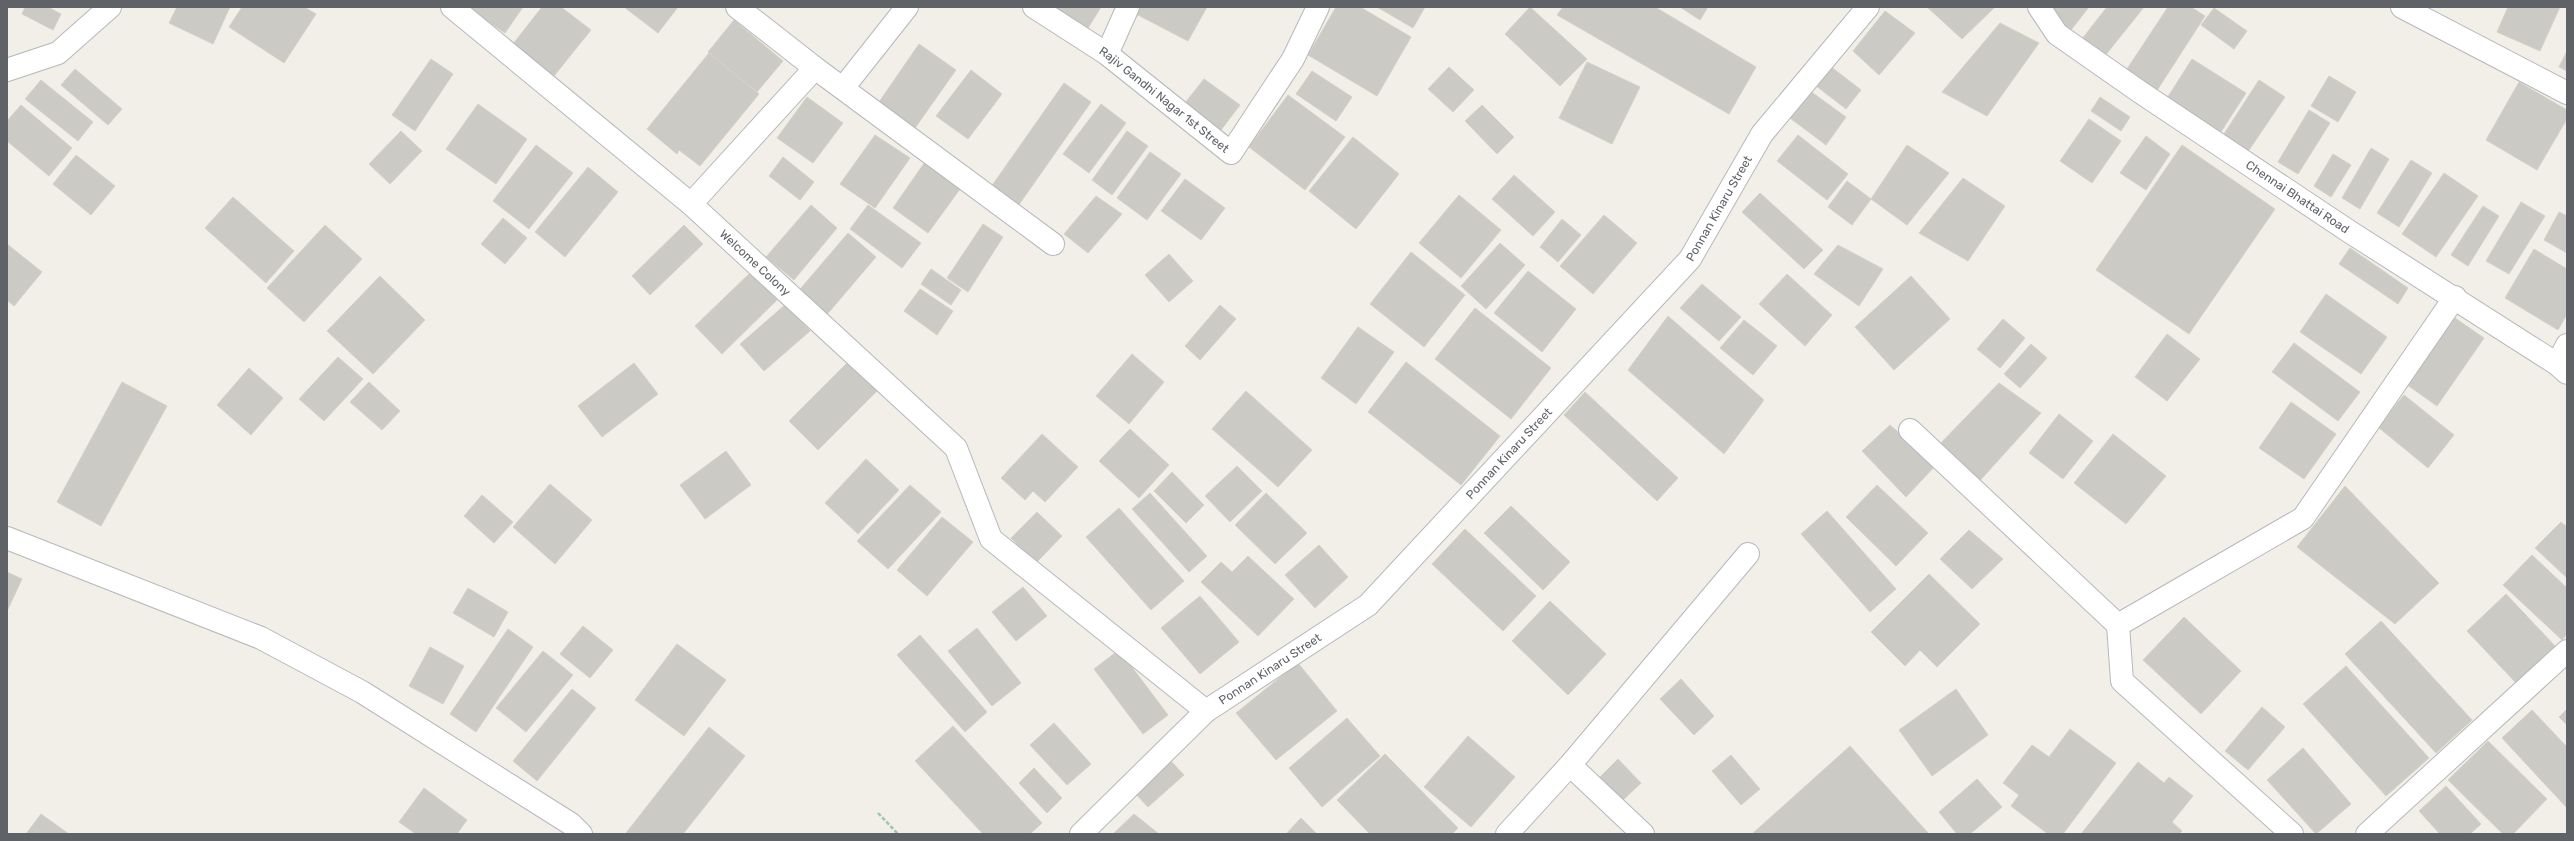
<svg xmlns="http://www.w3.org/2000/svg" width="2574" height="841" viewBox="0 0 2574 841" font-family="Rubik,sans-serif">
<rect width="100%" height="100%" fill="#f1efe8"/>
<path fill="#cccac5" stroke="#d6d1c6" d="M25 7H48L61 14 53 30 22 14Z
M177 7H230L213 44 169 23Z
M242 7H304L316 14 284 63 229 27Z
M467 7H523L505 33Z
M542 7H561L591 30 554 76 513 44Z
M624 7H678L658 33Z
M1054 7H1101L1088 28Z
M1140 7H1207L1188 41 1136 14Z
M1336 7H1360L1411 37 1377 96 1308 55Z
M1377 7H1425L1413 28Z
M1530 7 1587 59 1560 86 1505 34Z
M1563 7H1655L1756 67 1729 114 1557 15Z
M1680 7H1708L1700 20Z
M1927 7H1995L1962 39Z
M2049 7H2089L2071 30 2046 10Z
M2107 7H2144L2104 57 2082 39Z
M2168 7H2191L2205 16 2156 92 2125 72Z
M2508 7H2560L2540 51 2497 32Z
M2214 8 2247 31 2234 49 2201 25Z
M1885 11 1915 33 1879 75 1853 51Z
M734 20 783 61 757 92 708 52Z
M2000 23 2039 43 1987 116 1942 92Z
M919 44 956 70 915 128 879 102Z
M2567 51V71L2559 67Z
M709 53 759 94 700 166 679 150 677 154 647 129Z
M431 59 453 74 415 131 392 115Z
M2192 59 2246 93 2217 138 2164 103Z
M1587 62 1640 87 1612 144 1559 118Z
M1830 66 1861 90 1846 109 1815 85Z
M1449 67 1474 90 1453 112 1428 89Z
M75 69 122 109 108 125 61 85Z
M971 70 1002 94 968 139 936 116Z
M1312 71 1352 97 1336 121 1296 94Z
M2329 76 2356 92 2338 122 2311 106Z
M1204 79 1240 105 1221 130 1185 103Z
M41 80 93 122 78 141 25 99Z
M2259 80 2285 97 2247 153 2222 137Z
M2519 82 2567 110V119L2537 170 2486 140Z
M1064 83 1091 102 1018 206 991 187Z
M1810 91 1846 117 1826 145 1790 118Z
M1288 95 1345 137 1305 190 1249 147Z
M807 97 843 123 813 163 777 138Z
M2100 97 2130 117 2121 131 2091 111Z
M478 104 527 139 496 184 446 149Z
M1101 104 1126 123 1089 173 1063 154Z
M21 105 72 148 49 176 7 141V121Z
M1482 105 1514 137 1497 154 1465 121Z
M2309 110 2330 123 2298 174 2278 162Z
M2089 119 2121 141 2092 183 2060 161Z
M401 131 422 151 390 184 369 164Z
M1127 131 1148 146 1112 195 1092 180Z
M875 135 910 158 875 208 840 184Z
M1798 135 1848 174 1827 200 1777 161Z
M2146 136 2170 154 2146 190 2120 173Z
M1353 137 1399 174 1356 229 1309 191Z
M536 145 573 173 529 229 493 201Z
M1907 145 1949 173 1907 225 1871 199Z
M2182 145 2275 209 2189 334 2096 270Z
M2371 148 2389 159 2360 209 2342 198Z
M1150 152 1181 174 1147 220 1117 198Z
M2333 154 2351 165 2331 197 2314 186Z
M76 155 115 186 91 215 53 184Z
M783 157 814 182 800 200 769 176Z
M927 159 963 185 928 233 893 208Z
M2411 160 2432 173 2399 227 2377 213Z
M588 167 618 192 565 257 535 232Z
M2444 173 2478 196 2436 257 2402 234Z
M1514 175 1555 212 1533 236 1492 199Z
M1963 178 2005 206 1968 261 1919 233Z
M1185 179 1225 208 1201 240 1161 211Z
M1847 181 1871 199 1852 225 1828 207Z
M1760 193 1823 250 1804 269 1742 212Z
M1459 195 1501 230 1461 278 1419 243Z
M1096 196 1122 214 1088 253 1064 234Z
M233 197 294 251 266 283 205 228Z
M2521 202 2545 216 2509 274 2486 261Z
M811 205 837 228 794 280 766 257Z
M868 205 921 243 902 268 850 229Z
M2483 206 2499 216 2468 266 2451 255Z
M2559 212 2567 216V253L2544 240Z
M1604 215 1637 243 1593 294 1560 266Z
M503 218 527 238 505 264 481 244Z
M1562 219 1581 235 1558 262 1540 247Z
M983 224 1003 237 968 292 947 278Z
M325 225 362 259 304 322 267 288Z
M684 225 703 244 650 295 632 276Z
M848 233 876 257 824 318 796 294Z
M1500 243 1525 265 1486 309 1461 286Z
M7 244 42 272 14 306 7 300Z
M1838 245 1883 269 1859 306 1814 274Z
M2350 248 2408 288 2398 304 2339 264Z
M2534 249 2567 269V314L2558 330 2505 298Z
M1411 252 1465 295 1424 347 1370 304Z
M1169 254 1193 281 1169 302 1145 275Z
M931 269 961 290 951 305 921 284Z
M1528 271 1576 309 1542 352 1494 313Z
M750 273 777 300 722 354 695 326Z
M1787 274 1832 315 1805 346 1759 304Z
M380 276 425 320 373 374 327 331Z
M1911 276 1950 319 1894 370 1855 327Z
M1702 284 1741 317 1719 341 1680 308Z
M920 289 953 311 937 335 904 311Z
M2326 294 2387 337 2361 374 2300 332Z
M786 304 810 331 764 371 740 344Z
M1220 305 1236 319 1200 360 1185 346Z
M1475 308 1551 368 1511 419 1435 359Z
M1668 316 1764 400 1724 454 1628 370Z
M2452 316 2484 338 2437 406 2406 384Z
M2003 319 2025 338 2000 368 1977 349Z
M1744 320 1777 346 1753 375 1720 348Z
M1358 327 1394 352 1356 404 1321 378Z
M2167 334 2200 359 2167 401 2135 377Z
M2294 343 2360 392 2338 421 2272 372Z
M2031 344 2047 358 2020 388 2004 374Z
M1132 354 1164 382 1129 424 1096 396Z
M338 357 363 379 324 421 299 399Z
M851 359 880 388 818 450 789 421Z
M1406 362 1500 436 1461 485 1368 412Z
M634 363 658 394 602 437 578 406Z
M249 368 283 398 251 435 217 405Z
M122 382 167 406 101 526 57 502Z
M369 382 400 411 382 430 350 402Z
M1999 383 2041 413 1976 485 1936 448Z
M1246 391 1312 450 1278 487 1212 429Z
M1585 392 1678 478 1657 501 1564 415Z
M2404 395 2454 435 2428 468 2378 427Z
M2291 402 2336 434 2304 479 2259 448Z
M2059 414 2093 441 2063 479 2029 453Z
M1890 425 1936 465 1906 497 1862 451Z
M1130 429 1169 465 1139 498 1099 461Z
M1042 434 1078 467 1045 502 1033 491 1025 500 1001 478Z
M2113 434 2166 476 2126 524 2074 483Z
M726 451 751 485 705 519 680 485Z
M866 459 899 490 858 534 825 503Z
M1237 466 1262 491 1230 522 1205 496Z
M1172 472 1204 505 1186 523 1154 491Z
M550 484 592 520 555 564 513 527Z
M910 485 941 512 888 569 857 541Z
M1877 485 1928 533 1896 566 1846 517Z
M2345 486 2439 583 2395 624 2297 547Z
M1150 493 1207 556 1189 572 1132 509Z
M1266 493 1307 533 1275 564 1235 525Z
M482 495 513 522 494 543 464 516Z
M1511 506 1570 562 1543 590 1484 533Z
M1119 508 1184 581 1151 610 1086 537Z
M1827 511 1896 589 1870 612 1801 534Z
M1037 512 1062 536 1036 563 1011 538Z
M942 517 973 542 927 596 897 570Z
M2561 522 2567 527V578L2535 548Z
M1465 529 1536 596 1503 631 1432 564Z
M1969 530 2003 559 1972 589 1940 559Z
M1319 545 1348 577 1315 608 1285 575Z
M2532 555 2567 588V634L2562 640 2503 585Z
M1248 556 1294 599 1258 636 1201 582 1221 562 1232 572Z
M7 572 22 579 7 611Z
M1929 574 1980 624 1937 667 1920 650 1905 666 1871 632Z
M1023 587 1047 616 1016 641 992 612Z
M468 588 508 612 494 637 453 613Z
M2506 594 2556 647 2517 684 2467 631Z
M1200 596 1239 642 1200 674 1161 628Z
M1550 601 1606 654 1568 695 1512 641Z
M2184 617 2241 671 2201 714 2143 660Z
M2381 621 2472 720 2436 753 2345 654Z
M583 626 613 650 590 678 560 654Z
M977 628 1021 683 992 706 948 651Z
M508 629 533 647 476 732 450 714Z
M920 635 987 712 965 732 897 655Z
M677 644 726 680 684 736 635 700Z
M430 647 464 666 443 704 409 686Z
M1119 650 1168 715 1143 734 1094 669Z
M543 651 573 675 526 732 496 708Z
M1298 663 1337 711 1276 760 1236 713Z
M2346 666 2429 758 2386 796 2303 704Z
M1681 679 1714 716 1694 735 1660 699Z
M572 689 596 708 537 781 513 761Z
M1956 689 1988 735 1932 776 1899 730Z
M2262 707 2285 727 2248 770 2225 751Z
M2567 709V725L2559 717Z
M2532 710 2567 747V808L2502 738Z
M1347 718 1380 756 1322 807 1289 768Z
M1054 723 1091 764 1067 785 1030 745Z
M953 726 1042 823 1030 834H983L915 761Z
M709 727 745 756 683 834 626 833Z
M2070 729 2116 763 2063 834H2048L2011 806 2019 795 2003 783 2032 745 2049 757Z
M1468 736 1515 777 1471 827 1424 787Z
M2488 741 2547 799 2513 834H2503L2448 780Z
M1850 746 1929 834H1752Z
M2303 748 2351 804 2316 834 2267 780Z
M1385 754 1458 828 1452 834H1370L1337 800Z
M1731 755 1760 789 1741 805 1712 771Z
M1169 759 1184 775 1148 807 1133 791Z
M1618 759 1641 783 1623 800 1600 777Z
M2138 762 2164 783 2169 777 2193 796 2172 822 2182 831 2179 834H2081Z
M1034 768 1062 798 1047 813 1019 783Z
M1977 779 2002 807 1970 834H1957L1939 812Z
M2446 786 2481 824 2470 834H2440L2419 811Z
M424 788 467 820 457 834H416L399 822Z
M41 814 69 834H26Z
M1134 814 1159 834H1113Z
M1301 818 1317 834H1286Z"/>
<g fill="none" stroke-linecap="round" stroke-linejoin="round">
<g stroke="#b5b8bc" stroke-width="24">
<g id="minor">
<path d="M452 7 691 204"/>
<path id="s1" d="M737 7 815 68 691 204 956 448 991 539 1206 711"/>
<path id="s2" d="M1034 7 1107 54 1231 153 1293 59 1318 7"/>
<path d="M2402 7 2567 93"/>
<path d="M1107 54 1128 7"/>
<path d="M815 68 1053 244"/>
<path d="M7 70 58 53 110 7"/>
<path d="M843 88 907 7"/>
<path d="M2557 364 2567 345"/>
<path d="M1910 430 2118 625 2303 518 2455 297"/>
<path d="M7 538 261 638 362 692 571 824 581 834"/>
<path d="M2118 625 2122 681 2292 834"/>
<path d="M1570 765 1643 834"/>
<path id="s3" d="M1081 834 1206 711 1368 605 1690 259 1762 134 1868 7"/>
<path d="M1507 834 1570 765 1748 554"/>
<path d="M2367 834 2567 651"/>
</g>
</g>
<g stroke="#b5b8bc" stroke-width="24">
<g id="tertiary">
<path id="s4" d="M2039 7 2057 34 2140 92 2350 232 2557 364 2567 373"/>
</g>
</g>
<path stroke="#9cc7a9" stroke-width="2.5" stroke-dasharray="4 2" stroke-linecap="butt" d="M878 813 898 834"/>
<use href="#minor" stroke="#fff" stroke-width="22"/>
<use href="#tertiary" stroke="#fff" stroke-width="22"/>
</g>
<g text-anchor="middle" stroke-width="3.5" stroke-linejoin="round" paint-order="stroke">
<g font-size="12" fill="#5f6368" stroke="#fff">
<text dy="4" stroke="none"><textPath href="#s2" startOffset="160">Rajiv Gandhi Nagar 1st Street</textPath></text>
<text dy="4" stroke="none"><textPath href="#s4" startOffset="323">Chennai Bhattai Road</textPath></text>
<text dy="4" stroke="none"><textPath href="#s3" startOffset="900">Ponnan Kinaru Street</textPath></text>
<text dy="4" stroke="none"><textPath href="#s1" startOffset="370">Welcome Colony</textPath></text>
<text dy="4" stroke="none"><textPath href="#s3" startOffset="576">Ponnan Kinaru Street</textPath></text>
<text dy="4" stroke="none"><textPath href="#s3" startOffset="252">Ponnan Kinaru Street</textPath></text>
</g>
</g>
<rect width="2574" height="841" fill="none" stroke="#5f6368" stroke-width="16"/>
</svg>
